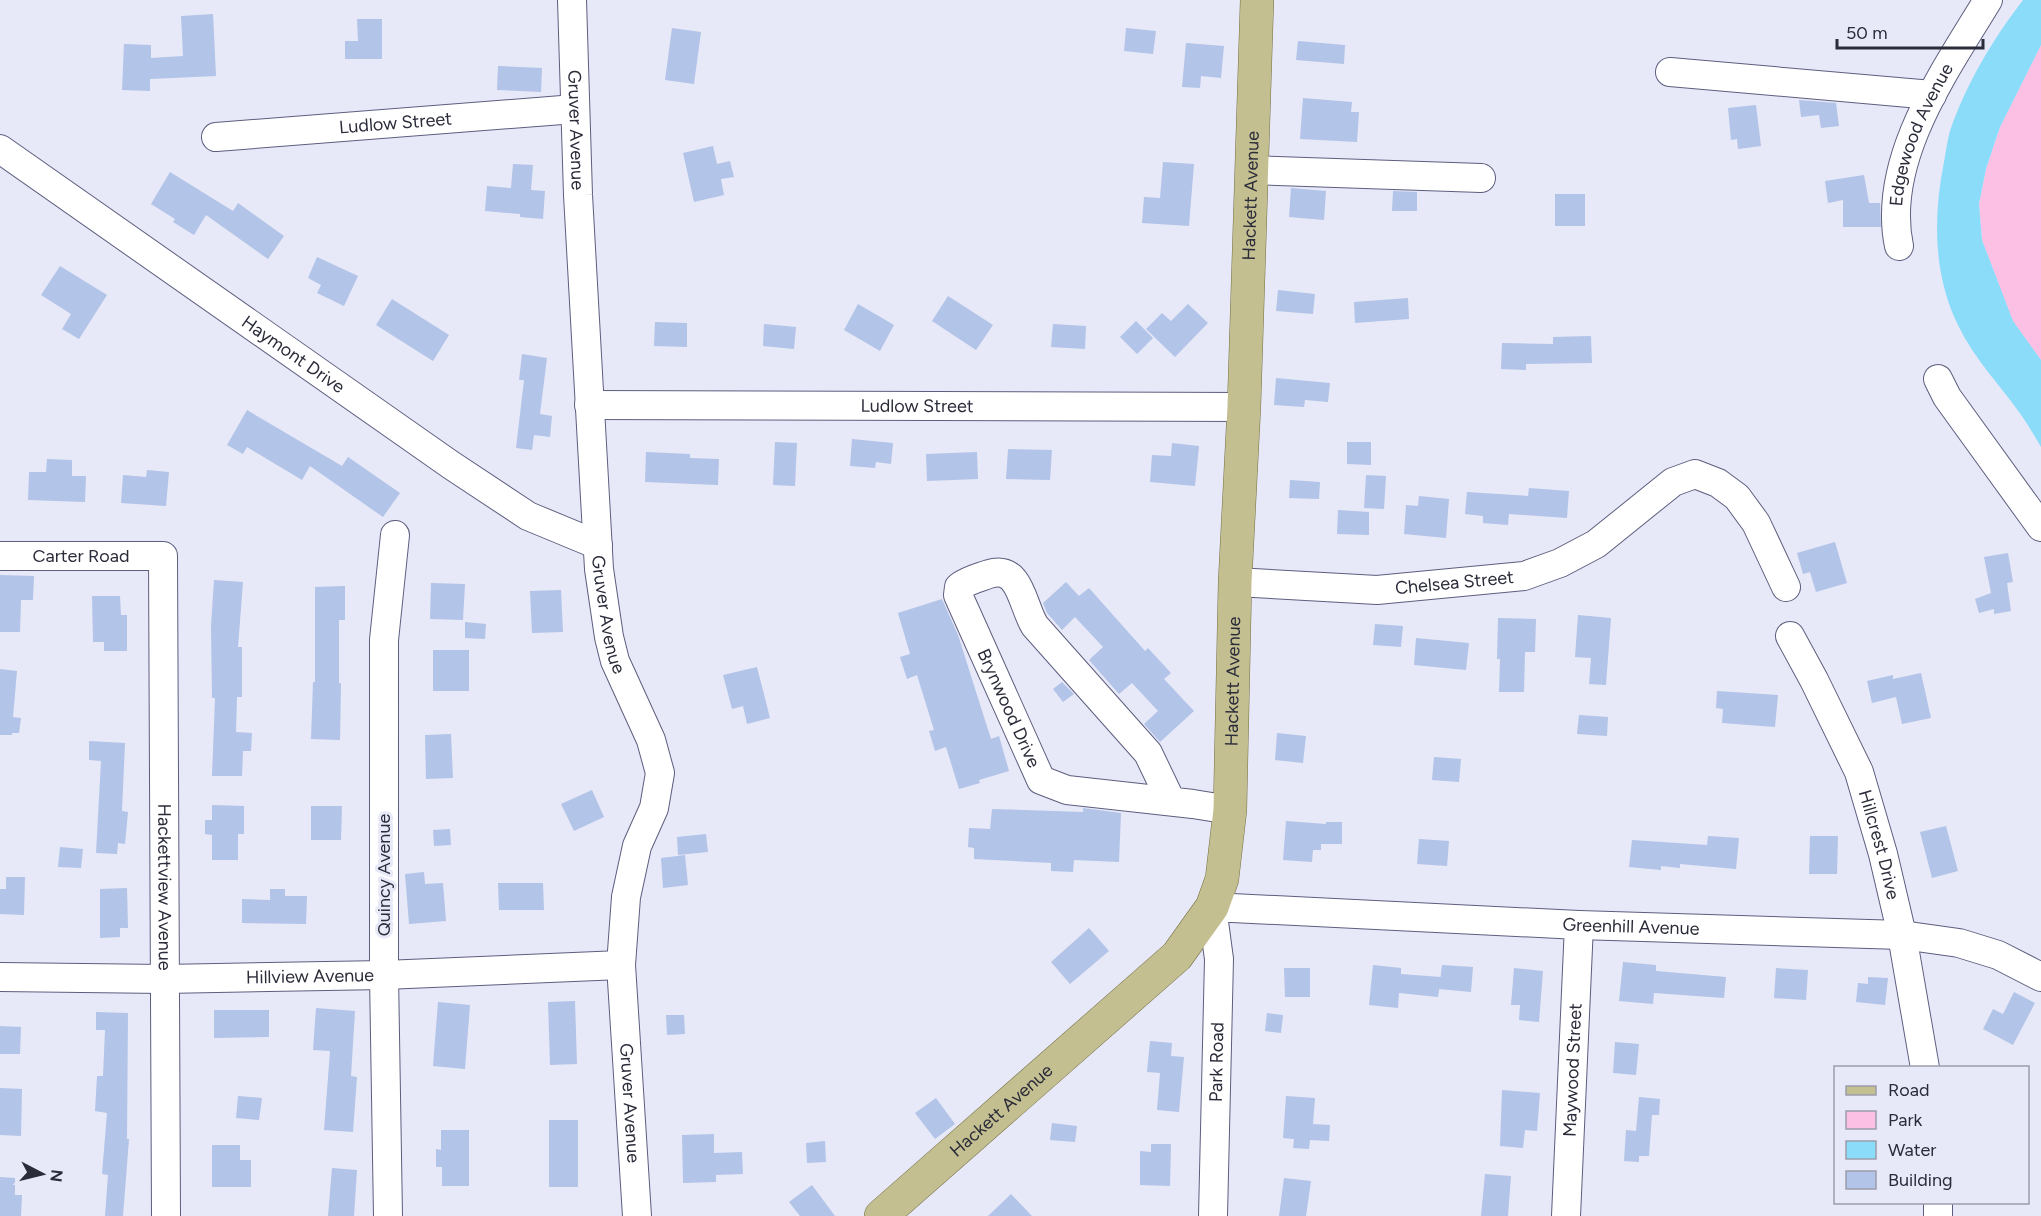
<svg xmlns="http://www.w3.org/2000/svg" width="2041" height="1216" viewBox="0 0 2041 1216" font-family="Figtree,sans-serif">
<rect width="100%" height="100%" fill="#e7e8f8"/>
<path fill="#fcc0e4" d="M2041 45V360L2013 322 1982 240 1979 204 1986 169 2000 127Z"/>
<path fill="#8adcf9" d="M2023 0H2041V45L2000 127 1986 169 1979 204 1982 240 2013 321 2041 360V447C2034 435 2027 423 2019 412 1999 384 1974 358 1959 327 1933 276 1933 217 1944 162 1946 152 1947 141 1950 131 1966 84 1993 39 2023 0Z"/>
<path fill="#b2c4e7" d="M213 14 216 76 150 79V91L122 90 124 44 151 45V58L183 56 181 16Z
M357 19H382V59H345V41H358Z
M672 28 701 32 694 84 665 80Z
M1126 28 1156 31 1153 54 1124 51Z
M1298 41 1345 45 1344 64 1296 60Z
M1186 43 1224 46 1221 78 1201 76 1200 88 1182 87Z
M498 66 542 68 541 92 497 90Z
M1303 98 1352 102 1351 112H1359L1357 142 1300 139Z
M1799 100 1836 103 1839 126 1821 128 1819 115 1801 117Z
M1756 105 1761 146 1738 149 1737 139 1731 140 1728 108Z
M713 146 717 164 730 161 734 177 721 179 724 195 694 202 683 153Z
M1163 162 1194 164 1189 226 1142 223 1144 197 1160 198Z
M513 164 533 165 531 190 545 191 543 219 520 217V214L485 211 487 186 511 188Z
M170 172 233 211 238 203 284 236 268 259 206 215 194 235 173 222 175 219 151 204Z
M1864 175 1869 203H1880L1881 227H1843V200L1828 203 1825 181Z
M1291 188 1326 191 1324 220 1289 217Z
M1393 191 1417 192V211H1392Z
M1555 194H1585V226H1555Z
M317 257 358 276 344 306 317 293 321 285 308 278Z
M60 266 107 295 79 339 62 329 71 314 41 295Z
M1278 290 1315 294 1313 314 1276 311Z
M948 296 993 325 976 350 932 321Z
M1408 298 1409 319 1355 323 1354 302Z
M392 299 449 335 433 361 376 325Z
M858 304 894 325 880 351 844 330Z
M1188 304 1208 323 1175 357 1146 329 1162 313 1171 321Z
M1136 321 1153 338 1137 354 1120 337Z
M655 322 687 323V347L654 346Z
M764 324 796 327 794 349 763 346Z
M1053 324 1086 326 1085 349 1051 347Z
M1591 336 1592 363 1526 364V370L1501 369 1502 343 1553 344V337Z
M522 354 547 358 540 414 552 416 550 437 534 435 532 450 516 448 524 380H519Z
M1276 378 1330 383 1328 402 1305 400 1304 407 1274 405Z
M247 410 342 466 348 457 400 493 383 517 310 466 302 480 247 447 243 454 227 445Z
M852 439 893 443 891 464 876 462 875 468 850 466Z
M775 442 797 443 795 486 773 485Z
M1347 442H1371V465L1347 464Z
M1172 443 1199 446 1195 486 1150 482 1152 455 1171 456Z
M1008 449 1052 450 1050 480 1006 479Z
M646 452 690 454V458L719 459 718 485 645 482Z
M977 452 978 479 927 481 926 454Z
M47 459 72 460V476H86L85 502 28 500 29 472H46Z
M147 470 169 472 166 506 121 503 123 475 146 477Z
M1366 475 1386 476 1384 509 1364 508Z
M1290 480 1320 482 1319 499 1289 498Z
M1529 488 1569 491 1567 518 1509 514 1508 525 1483 523V516L1465 514 1467 492 1528 496Z
M1419 496 1449 499 1446 538 1404 534 1406 505 1418 506Z
M1338 510 1369 512V535L1337 534Z
M1835 542 1847 583 1816 592 1810 572 1803 574 1797 553Z
M2008 553 2013 582 2007 583 2011 611 1994 614V609L1979 613 1975 599 1991 593 1984 557Z
M0 575 34 576 33 600H21L20 632H0Z
M214 580 243 582 238 647H242V697H237L236 732 252 733 251 751H243L242 776H212L215 698H212L211 626Z
M1066 582 1079 596 1089 588 1145 651 1148 648 1171 673 1164 679 1194 711 1160 742 1144 724 1158 711 1132 683 1119 694 1089 660 1103 647 1075 617 1062 630 1047 613 1043 603Z
M431 583 465 584 463 620 430 619Z
M345 586V620H339V683H341L340 740 311 739 313 682H315V587Z
M561 590 563 632 532 633 530 591Z
M92 596H120L121 615H127V651H104V642H93Z
M942 599 958 635 991 739 999 736 1009 771 979 780 980 783 959 789 946 747 935 751 929 731 934 730 917 675 907 679 900 657 910 654 898 613Z
M1578 615 1611 618 1606 685 1589 684 1591 658 1575 657Z
M1498 618 1536 619 1535 652H1525L1524 692H1499L1500 659H1497Z
M465 622 486 624 485 639 465 638Z
M1375 624 1403 626 1401 647 1373 645Z
M1416 638 1469 643 1466 670 1414 665Z
M433 650H469V691H433Z
M757 667 770 718 747 724 743 706 732 709 723 675Z
M0 669 17 671 13 717 21 718 19 733H12V735H0Z
M1921 673 1931 718 1902 724 1896 697 1872 703 1867 681 1893 675V679Z
M1062 682 1074 694 1063 702 1053 689Z
M1717 691 1778 695 1775 727 1722 723 1723 709 1716 708Z
M1579 715 1608 717 1607 736 1577 734Z
M1277 733 1306 736 1303 763 1275 760Z
M451 734 453 778 426 779 425 735Z
M89 741 125 743 122 811 128 812 125 844 118 843 117 854 96 853 101 761 89 760Z
M1434 757 1461 759 1459 782 1432 780Z
M592 790 604 817 574 831 561 804Z
M212 805 244 806V834H238V860H212V835L205 834V820H212Z
M311 806H342L341 840H311Z
M1083 808 1121 813 1119 862 1074 860 1073 872 1051 871V863L974 859V848L968 847 969 828 990 829 992 809 1083 812Z
M1286 821 1326 824V822H1342V844H1321V850H1313L1312 862 1283 860Z
M1946 826 1958 871 1932 878 1920 832Z
M450 829 451 845 434 846 433 830Z
M706 834 708 852 678 855 677 837Z
M1708 836 1739 838 1736 869 1680 864V868L1661 866V870L1629 867 1632 840 1707 845Z
M1810 836H1838L1837 874H1809Z
M1419 839 1449 841 1447 866 1417 864Z
M60 847 83 849 81 868 58 867Z
M685 855 688 885 663 888 661 858Z
M424 872 425 884 443 883 446 921 409 924 405 874Z
M6 877H25L24 915 0 914V889H6Z
M498 883H543L544 910H499Z
M127 888 128 928H120V937L100 938V889Z
M270 889H285V896H307L306 924 242 923V899L270 900Z
M1089 928 1109 951 1070 984 1051 962Z
M1623 962 1656 965V971L1726 977 1724 998 1654 993 1653 1004 1619 1001Z
M1373 965 1401 968V974L1441 977 1438 997 1399 993 1398 1008 1369 1005Z
M1442 965 1473 967 1471 992 1439 989Z
M1284 968H1310V997H1285Z
M1514 968 1543 971 1539 1022 1519 1020 1520 1005H1511Z
M1776 968 1808 970 1806 1000 1774 998Z
M1868 977 1888 978 1885 1005 1856 1002 1858 983 1868 984Z
M2014 992 2035 1003 2013 1045 1983 1029 1993 1009 2003 1014Z
M575 1001 577 1064 550 1065 548 1002Z
M438 1002 470 1005 465 1069 433 1066Z
M316 1008 355 1011 351 1076 357 1077 353 1132 324 1130 330 1051 313 1050Z
M214 1010H269V1037L214 1038Z
M96 1012 128 1013 127 1139H129L123 1216H105L108 1175 102 1174 107 1113 95 1111 97 1076H103L105 1030H96Z
M1267 1013 1283 1015 1281 1033 1265 1031Z
M666 1015H684L685 1034 667 1035Z
M0 1026 21 1027 20 1054H0Z
M1150 1041 1172 1043 1171 1056 1184 1057 1179 1112 1157 1110 1160 1073 1147 1072Z
M1615 1042 1639 1044 1636 1075 1613 1073Z
M0 1088 22 1089 21 1136 0 1135Z
M1502 1090 1540 1093 1537 1131 1525 1130 1523 1148 1500 1146Z
M238 1096 262 1098 259 1120 236 1118Z
M1286 1096 1315 1098 1313 1124 1330 1125 1329 1141 1310 1140 1309 1149 1293 1148 1294 1139 1283 1138Z
M1639 1097 1660 1099 1659 1115H1652L1649 1156H1639V1162L1624 1161 1626 1130 1636 1131Z
M936 1098 955 1124 935 1139 915 1113Z
M549 1120H578V1187H549Z
M1052 1123 1077 1126 1075 1142 1050 1140Z
M441 1130H469V1186H442V1167H436V1149L441 1150Z
M714 1134V1153L742 1152 743 1174 716 1175V1182L683 1183 682 1135Z
M825 1141 826 1162 807 1163 806 1143Z
M1151 1144H1171L1170 1186 1140 1185V1151L1151 1152Z
M212 1145H240V1160H251V1187H212Z
M332 1168 357 1170 354 1216H328Z
M1485 1174 1511 1176 1508 1216H1481Z
M0 1177 15 1178V1195H22L21 1216H0Z
M1284 1178 1311 1181 1306 1216H1279Z
M812 1185 835 1216H800L789 1202Z
M1011 1194 1032 1216H988Z"/>
<g fill="none" stroke-linecap="round" stroke-linejoin="round">
<g stroke="#5d5e7f" stroke-width="30">
<g id="minor">
<path id="s1" d="M572 0 578 195 599 569 609 637 615 661 651 740 660 773 654 808 637 846 626 897 621 965 637 1216"/>
<path d="M1670 72 1932 95"/>
<path id="s2" d="M216 137 575 109"/>
<path id="s3" d="M0 149 451 465 528 516 598 545"/>
<path d="M1251 170 1481 178"/>
<path id="s4" d="M1899 246C1881 160 1945 71 1988 0"/>
<path d="M1938 379 1947 397 2041 527"/>
<path id="s5" d="M589 405 1244 407"/>
<path id="s6" d="M0 556H163L166 1216"/>
<path id="s7" d="M1235 582 1377 590 1524 576 1560 563 1596 544 1673 482 1695 474 1718 483 1737 497 1756 523 1786 587"/>
<path id="s8" d="M1790 636 1814 680 1859 772 1883 854 1902 935 1925 1068"/>
<path id="s9" d="M1171 801 1148 753 1035 626C1022 606 1021 564 989 574 978 578 968 580 959 587L958 595 1041 780 1067 790 1193 804 1230 810"/>
<path id="s10" d="M0 977 164 979 384 975 621 965"/>
<path d="M1938 1202V1216"/>
<path d="M388 1216 384 975V640L395 535"/>
<path id="s11" d="M1213 1216 1219 959 1212 907 1579 925 1902 935 1959 943 1998 955 2041 977"/>
<path id="s12" d="M1566 1216 1579 925"/>
</g>
</g>
<g stroke="#747042" stroke-width="34">
<g id="major">
<path id="s13" d="M881 1216 1177 956 1212 907 1222 879 1230 810 1235 582 1244 407 1257 0"/>
</g>
</g>
<use href="#minor" stroke="#fff" stroke-width="28"/>
<use href="#major" stroke="#c4bf91" stroke-width="33"/>
</g>
<g text-anchor="middle" stroke-width="6" stroke-linejoin="round" paint-order="stroke">
<g font-size="18" fill="#2b2c3a" stroke="#e7e8f8">
<text dy="6" stroke="none"><textPath href="#s2" startOffset="180">Ludlow Street</textPath></text>
<text dy="6" stroke="none"><textPath href="#s1" startOffset="130">Gruver Avenue</textPath></text>
<text dy="6" stroke="none"><textPath href="#s4" startOffset="116">Edgewood Avenue</textPath></text>
<text dy="6" stroke="none"><textPath href="#s13" startOffset="1168">Hackett Avenue</textPath></text>
<text dy="6" stroke="none"><textPath href="#s3" startOffset="358">Haymont Drive</textPath></text>
<text dy="6" stroke="none"><textPath href="#s5" startOffset="328">Ludlow Street</textPath></text>
<text dy="6" stroke="none"><textPath href="#s6" startOffset="81">Carter Road</textPath></text>
<text dy="6" stroke="none"><textPath href="#s7" startOffset="220">Chelsea Street</textPath></text>
<text dy="6" stroke="none"><textPath href="#s1" startOffset="616">Gruver Avenue</textPath></text>
<text dy="6" stroke="none"><textPath href="#s13" startOffset="682">Hackett Avenue</textPath></text>
<text dy="6" stroke="none"><textPath href="#s9" startOffset="466">Brynwood Drive</textPath></text>
<text dy="6" stroke="none"><textPath href="#s8" startOffset="228">Hillcrest Drive</textPath></text>
<text transform="translate(384 875) rotate(-90)" y="6">Quincy Avenue</text>
<text dy="6" stroke="none"><textPath href="#s6" startOffset="494">Hackettview Avenue</textPath></text>
<text dy="6" stroke="none"><textPath href="#s11" startOffset="729">Greenhill Avenue</textPath></text>
<text dy="6" stroke="none"><textPath href="#s10" startOffset="310">Hillview Avenue</textPath></text>
<text dy="6" stroke="none"><textPath href="#s11" startOffset="154">Park Road</textPath></text>
<text dy="6" stroke="none"><textPath href="#s12" startOffset="146">Maywood Street</textPath></text>
<text dy="6" stroke="none"><textPath href="#s1" startOffset="1120">Gruver Avenue</textPath></text>
<text dy="6" stroke="none"><textPath href="#s13" startOffset="160">Hackett Avenue</textPath></text>
</g>
</g>
<rect x="1834" y="1066" width="195" height="138" fill="#e7e8f8" stroke="#9c9dac" stroke-width="1.5"/>
<rect x="1846" y="1086" width="30" height="9" fill="#c4bf91" stroke="#9c9dac" stroke-width="1.5"/>
<text x="1888" y="1096" font-size="18" fill="#2b2c3a">Road</text>
<rect x="1846" y="1111" width="30" height="18" fill="#fcc0e4" stroke="#9c9dac" stroke-width="1.5"/>
<text x="1888" y="1126" font-size="18" fill="#2b2c3a">Park</text>
<rect x="1846" y="1141" width="30" height="18" fill="#8adcf9" stroke="#9c9dac" stroke-width="1.5"/>
<text x="1888" y="1156" font-size="18" fill="#2b2c3a">Water</text>
<rect x="1846" y="1171" width="30" height="18" fill="#b2c4e7" stroke="#9c9dac" stroke-width="1.5"/>
<text x="1888" y="1186" font-size="18" fill="#2b2c3a">Building</text>
<g transform="translate(42 1174) rotate(97)" stroke="#e7e8f8" stroke-width="4.5" paint-order="stroke">
<path d="M0-4.5L10 22L0 15L-10 22Z" fill="#2b2c3a"/>
<text y="-9" font-size="16" font-weight="bold" text-anchor="middle" fill="#2b2c3a">N</text>
</g>
<path d="M1837 39v9h146v-9" fill="none" stroke="#2b2c3a" stroke-width="3"/>
<text x="1846" y="39" font-size="18" fill="#2b2c3a" stroke="#e7e8f8" stroke-width="4.5" paint-order="stroke">50 m</text>
</svg>
